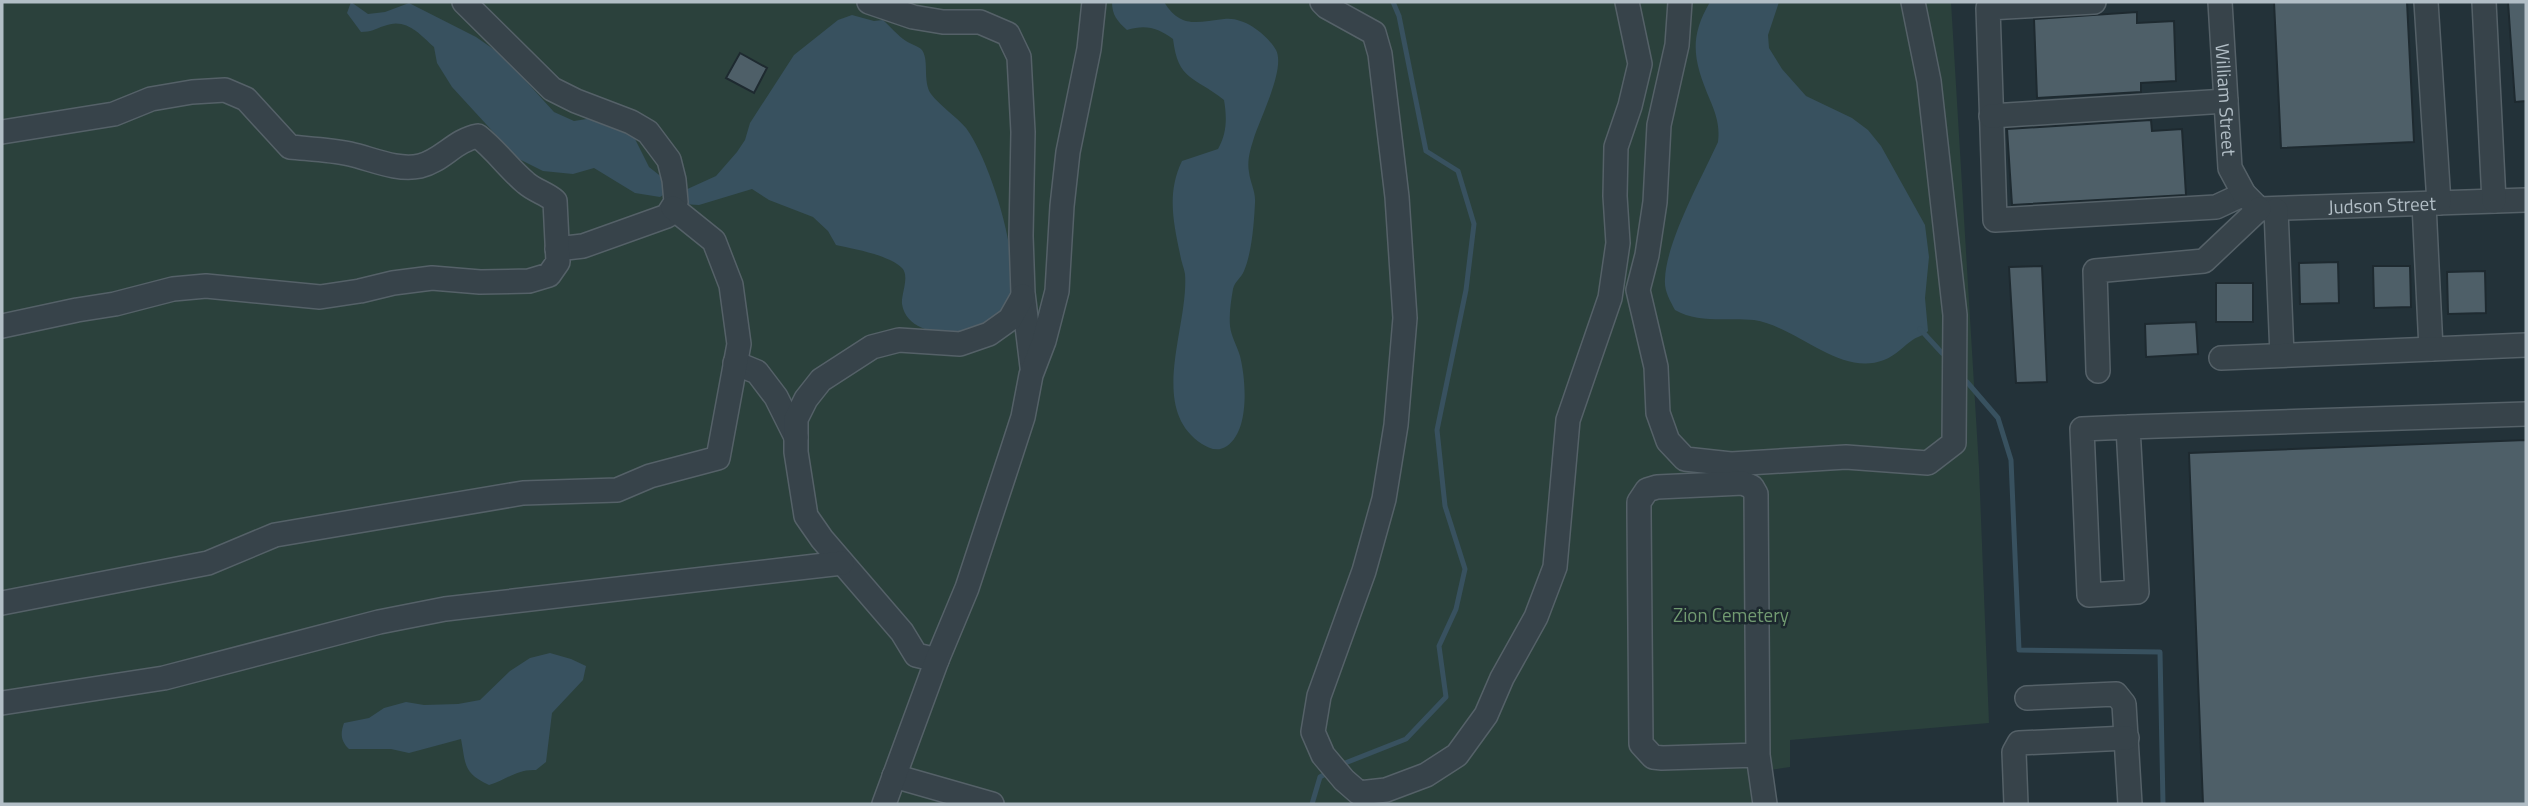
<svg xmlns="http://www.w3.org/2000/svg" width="2528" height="806" viewBox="0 0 2528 806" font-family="'Titillium Web',sans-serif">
<rect width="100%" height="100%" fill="#233239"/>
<path fill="#2b413c" d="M2 2H1951L1979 468 1989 723 1790 740V767L1770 770 1773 804H2Z"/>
<path fill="#38515f" d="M351 2 368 14 385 12 409 3 476 37 502 55 554 112 574 121 593 118 632 133 649 167 668 182 669 191 660 197 635 193 594 168 573 174 543 171 517 158 452 87 437 63 434 47C419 33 405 17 384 26 375 29 371 32 361 32L347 13Z
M1112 2H1164C1181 29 1197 22 1224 19 1243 16 1267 34 1276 50 1286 69 1259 120 1253 141 1250 150 1247 162 1249 172 1250 182 1256 192 1255 203 1254 223 1252 252 1244 271 1241 278 1235 281 1233 289 1231 301 1229 313 1230 326 1231 336 1237 346 1240 356 1246 380 1250 430 1227 446 1218 452 1210 449 1202 444 1147 408 1189 327 1185 274 1184 268 1181 261 1180 254 1173 221 1167 192 1182 161L1218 149C1227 133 1227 118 1224 100 1194 76 1178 81 1173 39 1158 28 1146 24 1127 30 1117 21 1112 15 1112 2Z
M1710 2H1779L1768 35 1769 48 1782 69 1806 96 1852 118 1868 130 1881 146 1925 225 1929 257 1925 298 1928 331C1923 336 1919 336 1914 339 1903 346 1897 355 1884 360 1840 377 1798 327 1754 320 1728 317 1699 324 1675 310 1670 300 1664 291 1665 279 1666 242 1702 177 1718 142 1720 126 1716 114 1710 100 1694 62 1688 39 1710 2Z
M852 15 874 21 883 20C891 27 897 35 906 41 910 44 918 46 921 49 930 58 922 81 931 94 941 107 956 116 966 128 990 160 1022 262 1010 301 1006 315 991 321 978 326 972 329 966 333 959 333 938 334 906 330 902 304 901 294 910 276 902 268 889 255 854 249 836 245L828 231 813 217 769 200 752 189 699 205 682 204 683 191 716 176 737 152 745 140 750 123 794 55 838 20Z
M550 653 571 659 586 666 583 680 552 713 546 762 536 770C516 769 507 780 489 785 463 773 466 765 461 739L409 753 391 749H349C341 741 340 734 344 723L369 718 384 708 406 702 424 705 458 704 480 700 510 671 530 658Z"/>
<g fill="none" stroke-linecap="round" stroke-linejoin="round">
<path stroke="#38515f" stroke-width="5" d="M1920 329 1942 353
M1967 382 1998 418 2011 460 2019 650 2160 652 2163 804
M1340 765 1406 739 1446 697 1439 646 1456 609 1465 569 1445 506 1437 430 1466 290 1474 224 1458 171 1426 151 1399 16 1393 2
M1312 804 1320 777 1329 772"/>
</g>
<path fill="#4e5f68" stroke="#1e2a30" stroke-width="2" d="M2274 2H2407L2414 142 2281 148Z
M2508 2H2526V101L2515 102Z
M2137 12V23L2174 21 2176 81 2141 83V92L2037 98 2034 19Z
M740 53 767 68 754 93 726 78Z
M2151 120 2152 131 2182 129 2186 195 2012 205 2007 129Z
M2338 262 2339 303 2300 304 2299 263Z
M2042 266 2047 382 2016 383 2009 267Z
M2373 266H2410L2411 307 2374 308Z
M2485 271 2486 313 2448 314 2447 272Z
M2216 283H2253V322H2216Z
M2196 322 2198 354 2146 357 2145 324Z
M2526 440V804H2203L2189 453Z"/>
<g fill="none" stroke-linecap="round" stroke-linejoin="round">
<g stroke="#556168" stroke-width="26">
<g id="minor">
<path d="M464 2 552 89 576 101 631 122 648 132 669 160 674 180 676 202 667 216 583 246 557 249"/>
<path d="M869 2 913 17 943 22H980L1008 34 1019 57 1023 132 1021 236 1023 293 1032 367"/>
<path d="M1322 2 1327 7 1374 33 1380 54 1397 197 1405 318 1396 425 1384 499 1364 571 1319 696 1313 732 1323 755 1344 780 1359 793 1386 790 1426 775 1457 755 1486 715 1502 678 1536 617 1555 567 1568 420 1610 298 1618 243 1615 196 1616 147 1630 106 1640 64 1627 2"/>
<path d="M1680 2 1677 45 1659 125 1655 202 1647 255 1638 290 1656 367 1658 413 1668 441 1685 459 1731 464 1846 457 1928 463 1954 443 1955 315 1929 81 1913 2"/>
<path d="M2094 2 1988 8 1995 220 2216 207 2244 194"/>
<path id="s1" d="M2220 2 2230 168 2244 194 2259 209 2526 200"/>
<path d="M2426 2 2439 203"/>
<path d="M2484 2 2494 201"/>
<path d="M1991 116 2226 101"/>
<path d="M2 132 114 114 151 99 192 92 225 90 246 99 290 147C310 149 331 150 350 154 372 159 397 171 420 166 442 161 455 140 478 136 496 150 509 169 526 183 535 191 546 193 555 201L558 262 549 275 529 281 480 282 432 278 393 283 360 291 320 297 206 286 173 289 115 304 77 310 2 326"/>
<path d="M2424 204 2431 349"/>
<path d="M2276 210 2282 355"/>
<path d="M2221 358 2526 345"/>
<path d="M735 363 757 372 776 397 796 437"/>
<path d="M2098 371 2095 271 2204 261 2259 209"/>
<path d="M2128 427 2137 592 2089 595 2082 429 2128 427 2526 414"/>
<path d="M2 603 208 563 275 535 523 493 617 490 650 476 718 458 739 344 731 285 714 241 673 208"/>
<path d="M937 660 916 655 902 632 822 539 806 516 796 452V419L806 399 821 380 872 347 899 340 960 344 989 334 1010 319 1023 296"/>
<path d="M2027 698 2116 694 2124 704 2130 804"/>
<path d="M2 703 164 678 379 622 445 609 842 563"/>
<path d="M1758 755 1662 758 1653 757 1641 744 1639 513V502L1647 490 1657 487 1743 483 1752 487 1756 494 1758 755 1765 804"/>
<path d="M894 776 992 804"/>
<path d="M884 804 937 660 967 588 1012 451 1023 417 1031 375 1044 341 1057 291 1062 206 1068 152 1089 49 1094 2"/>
<path d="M2016 804 2014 752 2019 743 2127 738"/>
</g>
</g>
<use href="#minor" stroke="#37434a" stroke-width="23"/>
</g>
<g text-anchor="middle" stroke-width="5" stroke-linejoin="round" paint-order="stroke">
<g font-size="19" fill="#b2bec6" stroke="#1c282e">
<text dy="7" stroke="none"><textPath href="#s1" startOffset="98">William Street</textPath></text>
<text dy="7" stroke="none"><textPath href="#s1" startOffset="340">Judson Street</textPath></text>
</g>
<g font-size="19" fill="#719a71" stroke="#1c282e">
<text x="1731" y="622">Zion Cemetery</text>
</g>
</g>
<rect width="2528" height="806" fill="none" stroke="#b2bec6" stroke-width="7"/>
</svg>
